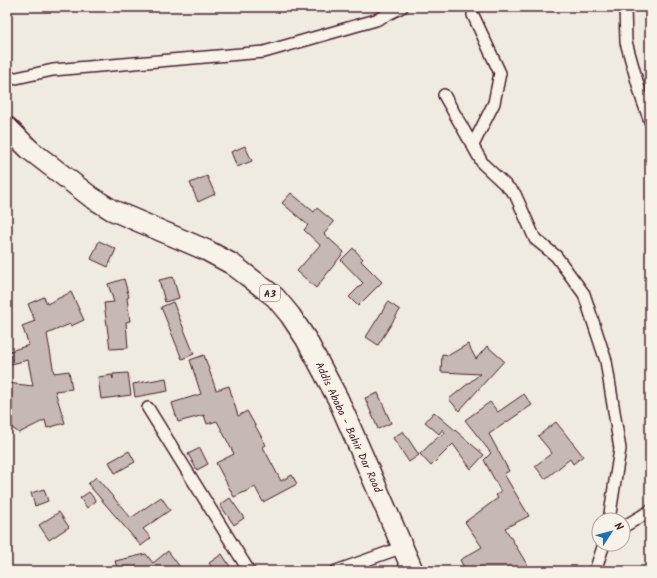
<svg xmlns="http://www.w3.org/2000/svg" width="657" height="578" viewBox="0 0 657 578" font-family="Kalam,sans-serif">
<rect width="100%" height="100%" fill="#f0ebe0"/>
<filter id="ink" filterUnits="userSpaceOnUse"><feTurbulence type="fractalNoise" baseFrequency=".025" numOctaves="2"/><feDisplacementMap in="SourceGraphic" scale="8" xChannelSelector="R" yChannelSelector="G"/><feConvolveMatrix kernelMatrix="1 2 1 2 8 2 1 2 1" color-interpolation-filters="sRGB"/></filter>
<g filter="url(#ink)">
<path fill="#c6b8b3" stroke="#4a1f2b" d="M245 146 252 161 237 167 231 152Z
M207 176 215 194 198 202 190 183Z
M291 193 314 212 317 208 334 222 324 234 344 252 316 288 297 271 320 245 304 230 308 225 282 203Z
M99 241 116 249 108 267 91 259Z
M353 248 363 259 361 261 382 282 358 306 349 297 363 283 341 260Z
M173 277 179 298 165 302 159 280Z
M124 279 129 297 127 298 130 321 126 322 128 348 110 349 104 303 114 302 108 284Z
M71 292 84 320 71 326 70 324 47 334 54 373 69 371 72 389 55 391 65 423 47 428 45 420 19 433 7 424V383L33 386 28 360 7 365V352L29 345 22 326 35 321 28 304 44 297 47 304Z
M173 302 194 354 182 359 161 307Z
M388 302 400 310 378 345 366 337Z
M468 344 476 359 487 346 504 361 459 411 449 399 480 374 441 372 442 354 449 355Z
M204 355 216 390 229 386 238 416 247 411 266 445 263 447 281 481 292 475 297 484 263 502 255 487 234 497 216 463 234 454 217 421 207 424 204 415 178 422 172 403 201 394 190 360Z
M128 373 131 395 101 399 98 377 112 375 113 379V374Z
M166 378 168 391 135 397 133 384Z
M378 393 391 423 378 429 365 398Z
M524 394 532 405 489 434 509 471 504 474 529 516 505 528 531 571H466L460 560 482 547 465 522 498 498 496 495 501 492 484 460 491 453 465 420 490 402 498 412Z
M434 412 484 455 471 469 453 444 431 466 420 454 440 435 441 436 445 433 443 429 439 434 425 422Z
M556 422 583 456 573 464 570 459 545 479 535 466 552 453 538 436Z
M403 431 419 455 409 462 393 438Z
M200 448 208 464 197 470 188 454Z
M129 451 135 462 115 473 109 462Z
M96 477 131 518 161 497 170 510 143 529 151 538 141 546 88 484Z
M44 489 48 501 35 506 31 493Z
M89 492 96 501 87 508 80 498Z
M230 498 244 518 234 525 220 505Z
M59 512 69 527 49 540 39 525Z
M168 551 183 571H118L115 561 146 554 153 563Z
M222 554 233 571H214L209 563Z"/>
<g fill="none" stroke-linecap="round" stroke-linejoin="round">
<g stroke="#4a1f2b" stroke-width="14">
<path id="street" d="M625 7 626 42 642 99 650 121
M7 80 53 70 264 52 376 20 402 7
M444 95 483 164 515 194 535 239 556 256 584 294 606 361 620 449 609 520
M473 145 494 103 500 73 473 15
M148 408 249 571
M623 527 650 511
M336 571 403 547
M595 571 604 544"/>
</g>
<g stroke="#4a1f2b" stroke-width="23">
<path id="highway" d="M7 127 30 150 91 197 112 210 206 250 232 264 275 297 290 315 306 339 338 399 413 571"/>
</g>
<use href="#street" stroke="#f7f3e8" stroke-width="11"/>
<use href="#highway" stroke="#f7f3e8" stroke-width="20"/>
</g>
</g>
<g text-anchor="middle" stroke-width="3.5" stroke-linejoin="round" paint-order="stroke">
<rect fill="#f7f3e8" stroke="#7e5f64" stroke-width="1" x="260" y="285" width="20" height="16" rx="3"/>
<g font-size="10" font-weight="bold" fill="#4a1f2b">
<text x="270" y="297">A3</text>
</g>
<g font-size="11" fill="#4a1f2b" stroke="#f7f3e8">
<text transform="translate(349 427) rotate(65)" y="4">Addis Ababa - Bahir Dar Road</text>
</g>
</g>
<rect width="657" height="578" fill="none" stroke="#f7f3e8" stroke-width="24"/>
<rect x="12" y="12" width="633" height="554" fill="none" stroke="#4a1f2b" stroke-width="1.5" filter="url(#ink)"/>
<g transform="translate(611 532) rotate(54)"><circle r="19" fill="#f7f3e8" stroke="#b29e9c"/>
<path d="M0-3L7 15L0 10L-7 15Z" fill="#1f6fb2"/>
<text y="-6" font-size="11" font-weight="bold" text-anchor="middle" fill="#4a1f2b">N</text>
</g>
</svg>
